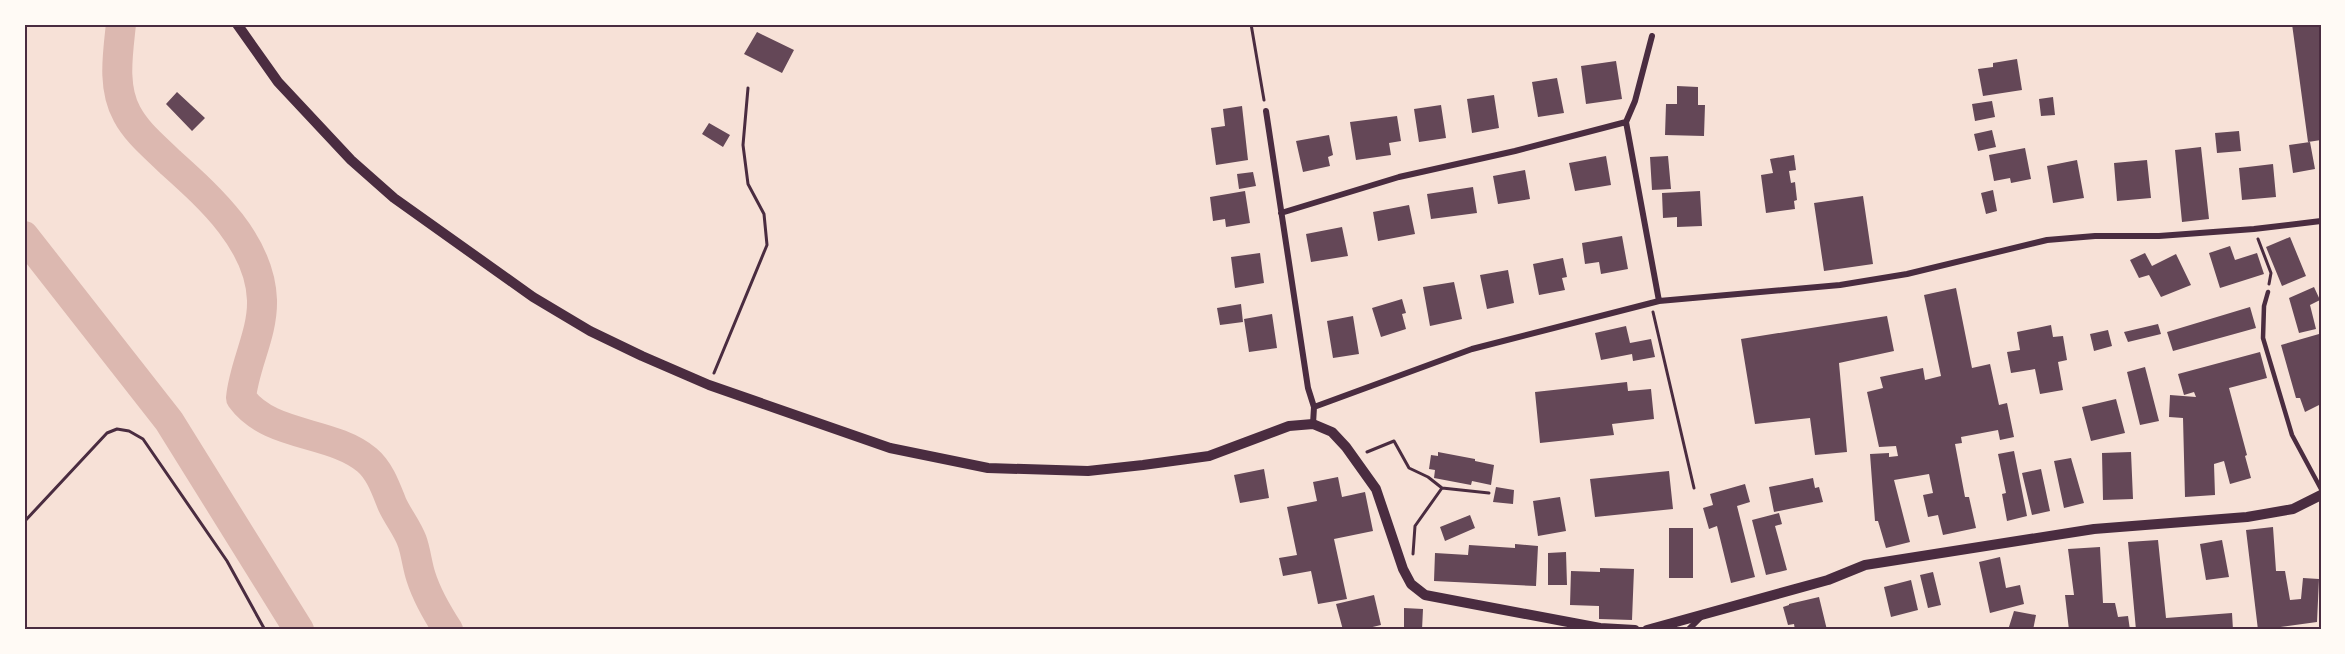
<svg xmlns="http://www.w3.org/2000/svg" width="2345" height="654" viewBox="0 0 2345 654" font-family="Rubik,sans-serif">
<rect width="100%" height="100%" fill="#f7e1d7"/>
<g fill="none" stroke-linecap="round" stroke-linejoin="round">
<path stroke="#dcb8b0" stroke-width="30" d="M121 24C118 53 112 87 127 114 137 133 155 147 170 162 209 197 260 242 262 300 263 334 244 365 241 398 270 438 331 430 367 460 380 471 386 489 392 504 398 517 407 528 412 541 416 552 417 565 421 577 427 596 437 613 448 630
M24 236 169 421 299 630"/>
</g>
<path fill="#644757" d="M2292 24H2321V140L2308 142Z
M757 32 794 50 782 73 744 54Z
M2017 59 2022 90 1983 96 1978 69 1993 67V63Z
M1616 61 1622 99 1586 104 1581 66Z
M1557 78 1564 113 1538 117 1532 82Z
M1677 86 1698 87V105H1705L1704 136 1665 135 1666 104H1677Z
M177 92 205 118 192 131 166 104Z
M1494 95 1499 128 1472 133 1467 99Z
M2053 97 2055 115 2041 116 2039 99Z
M1992 101 1995 117 1975 121 1972 104Z
M1441 105 1446 138 1419 142 1414 109Z
M1242 106 1248 160 1216 165 1211 128 1225 126 1223 109Z
M1397 116 1401 141 1389 143 1391 155 1356 160 1350 122Z
M709 123 730 135 723 147 702 134Z
M1992 130 1996 147 1978 151 1974 134Z
M2239 131 2241 151 2217 153 2215 133Z
M1329 135 1333 155 1328 157 1330 166 1303 172 1296 141Z
M2310 142 2315 169 2293 173 2289 145Z
M2201 147 2209 219 2182 222 2175 150Z
M2025 148 2031 179 2011 183 2010 178 1994 181 1989 155Z
M1794 155 1796 170 1789 171 1791 183 1795 182 1797 200 1794 201 1795 209 1766 213 1761 175 1773 173 1770 159Z
M1606 156 1611 185 1575 191 1569 163Z
M1668 156 1671 189 1652 190 1650 157Z
M2077 160 2084 198 2053 203 2047 166Z
M2147 160 2151 198 2117 201 2114 163Z
M2273 164 2276 197 2242 200 2239 168Z
M1525 170 1530 199 1498 204 1493 176Z
M1253 172 1256 186 1239 189 1237 174Z
M1473 187 1477 213 1431 219 1427 194Z
M1993 190 1997 211 1986 214 1981 193Z
M1245 191 1250 223 1226 227 1225 219 1213 221 1210 197Z
M1700 191 1702 226 1677 227V217L1663 218 1662 193Z
M1863 196 1873 264 1824 271 1814 203Z
M1409 205 1415 234 1378 241 1373 212Z
M1342 227 1348 256 1311 262 1306 234Z
M1622 236 1628 269 1601 274 1599 262 1585 264 1582 243Z
M2290 237 2306 276 2282 286 2266 247Z
M2230 246 2235 260 2257 253 2264 274 2220 288 2209 253Z
M1260 253 1264 283 1235 288 1231 257Z
M2145 253 2152 266 2176 254 2191 285 2161 297 2149 275 2139 278 2130 260Z
M1563 258 1567 277 1562 278 1565 290 1539 295 1533 264Z
M1508 270 1514 303 1487 309 1480 275Z
M1454 282 1462 319 1430 326 1423 287Z
M2314 287 2320 300 2310 305 2316 329 2299 333 2289 298Z
M1956 288 1972 368 1990 364 1999 405 2007 403 2014 437 2000 440 1998 430 1961 437 1962 443 1955 444 1965 497H1969L1976 528 1943 535 1938 515 1928 517 1923 495 1933 493 1929 474 1894 480 1910 542 1886 548 1878 521H1875L1870 454 1889 453V457L1898 456 1896 446 1879 447 1867 392 1883 388 1880 377 1923 368 1925 380 1941 376 1924 295Z
M1402 299 1406 313 1402 314 1406 329 1381 337 1372 308Z
M1241 304 1243 322 1220 325 1217 308Z
M2250 307 2256 328 2173 351 2167 332Z
M1272 314 1277 348 1249 352 1244 319Z
M1353 316 1359 354 1333 358 1327 321Z
M1887 316 1894 351 1839 363 1847 452 1815 455 1810 418 1755 424 1741 339Z
M2158 324 2161 334 2128 342 2124 332Z
M2051 325 2053 337 2063 336 2067 360 2058 362 2063 390 2040 394 2035 369 2011 373 2007 352 2020 350 2017 332Z
M1626 326 1630 343 1651 339 1655 357 1633 361 1632 354 1601 360 1595 333Z
M2108 330 2112 346 2094 351 2090 334Z
M2319 334 2321 342V404L2305 412 2300 398H2296L2281 345Z
M2260 352 2267 378 2229 388 2247 455 2245 456 2251 478 2230 484 2224 461 2214 464 2215 495 2185 497 2183 418 2169 417 2170 395 2196 397 2194 392 2184 395 2178 374Z
M2145 367 2159 421 2140 425 2127 372Z
M1627 382 1628 391 1651 389 1654 419 1612 424 1614 435 1540 443 1535 392Z
M2116 399 2125 433 2091 441 2082 407Z
M2014 451 2027 516 2007 521 2002 494 2006 493 1998 454Z
M1438 452 1475 459V461L1494 465 1491 485 1472 481 1471 485 1434 478 1435 470 1429 469 1431 455 1438 456Z
M2131 452 2133 499 2103 500 2102 453Z
M2071 458 2084 503 2064 508 2054 461Z
M1264 469 1269 498 1240 503 1234 475Z
M2041 469 2050 511 2032 515 2022 473Z
M1669 471 1673 509 1595 517 1590 479Z
M1338 477 1342 497 1365 492 1373 531 1334 539 1347 599 1318 604 1311 571 1283 576 1279 558 1297 555 1287 507 1317 501 1313 482Z
M1813 478 1815 488 1819 487 1823 502 1774 512 1769 487Z
M1745 484 1750 502 1737 506 1755 577 1731 583 1717 526 1709 529 1703 508 1713 505 1710 494Z
M1496 487 1514 490 1513 504 1493 502Z
M1560 497 1566 531 1538 536 1533 501Z
M1779 513 1782 524 1775 526 1787 570 1766 575 1752 520Z
M1470 515 1475 528 1445 541 1440 527Z
M2273 527 2276 571H2285L2290 600 2301 599 2303 578 2319 579 2317 622 2258 630 2246 530Z
M1669 528H1693V578H1669Z
M2158 540 2166 618 2232 613 2233 630H2136L2128 542Z
M2222 540 2229 577 2206 580 2200 544Z
M1515 544 1538 546 1536 586 1434 581 1435 553 1468 555 1469 545 1515 548Z
M2100 547 2103 603H2115L2118 617 2128 616 2130 630H2069L2065 595H2074L2068 549Z
M1566 552 1567 585H1548V553Z
M2000 557 2006 588 2020 585 2024 604 1990 613 1979 562Z
M1600 568 1634 569 1632 620 1599 619V606L1570 605 1571 571 1600 572Z
M1933 572 1941 605 1928 608 1920 575Z
M1911 580 1918 610 1891 617 1884 587Z
M1374 595 1381 625 1360 630H1343L1336 604Z
M1819 597 1827 630H1795L1794 624 1788 625 1783 607 1789 605V604Z
M1404 608 1423 609 1422 630H1404Z
M2014 611 2036 615 2033 630H2008Z"/>
<g fill="none" stroke-linecap="round" stroke-linejoin="round">
<path stroke="#4a2c40" stroke-width="3" d="M1251 24 1264 100
M2258 239 2271 273 2269 284
M1653 312 1694 488
M714 373 767 245 764 214 748 184 743 145 748 88
M1367 452 1394 441 1409 468 1428 477 1442 488 1489 493
M24 522 107 433 117 429 129 431 143 439 227 561 265 630
M1413 554 1415 526 1442 488"/>
<path stroke="#4a2c40" stroke-width="4.5" d="M2268 292 2264 306 2263 338 2292 435 2321 489"/>
<path stroke="#4a2c40" stroke-width="6" d="M1652 36 1635 101 1626 122 1659 301
M1266 111 1308 388 1314 407
M1281 213 1399 177 1515 151 1626 122
M1313 424 1314 407 1472 349 1659 301 1840 285 1907 274 2047 240 2095 236H2159L2254 229 2321 221
M1688 630 1700 618"/>
<path stroke="#4a2c40" stroke-width="10" d="M237 24 278 82 351 160 394 198 533 297 590 331 642 356 709 385 890 448 988 468 1088 471 1143 465 1209 456 1289 426 1313 424 1332 432 1346 447 1376 489 1403 569 1411 584 1425 595 1600 628 1635 630
M1647 630 1828 580 1865 565 2094 529 2247 517 2293 509 2321 495"/>
</g>
<rect width="2345" height="654" fill="none" stroke="#fffaf5" stroke-width="51"/>
<rect x="26" y="26" width="2294" height="602" fill="none" stroke="#4a2c40" stroke-width="2"/>
</svg>
